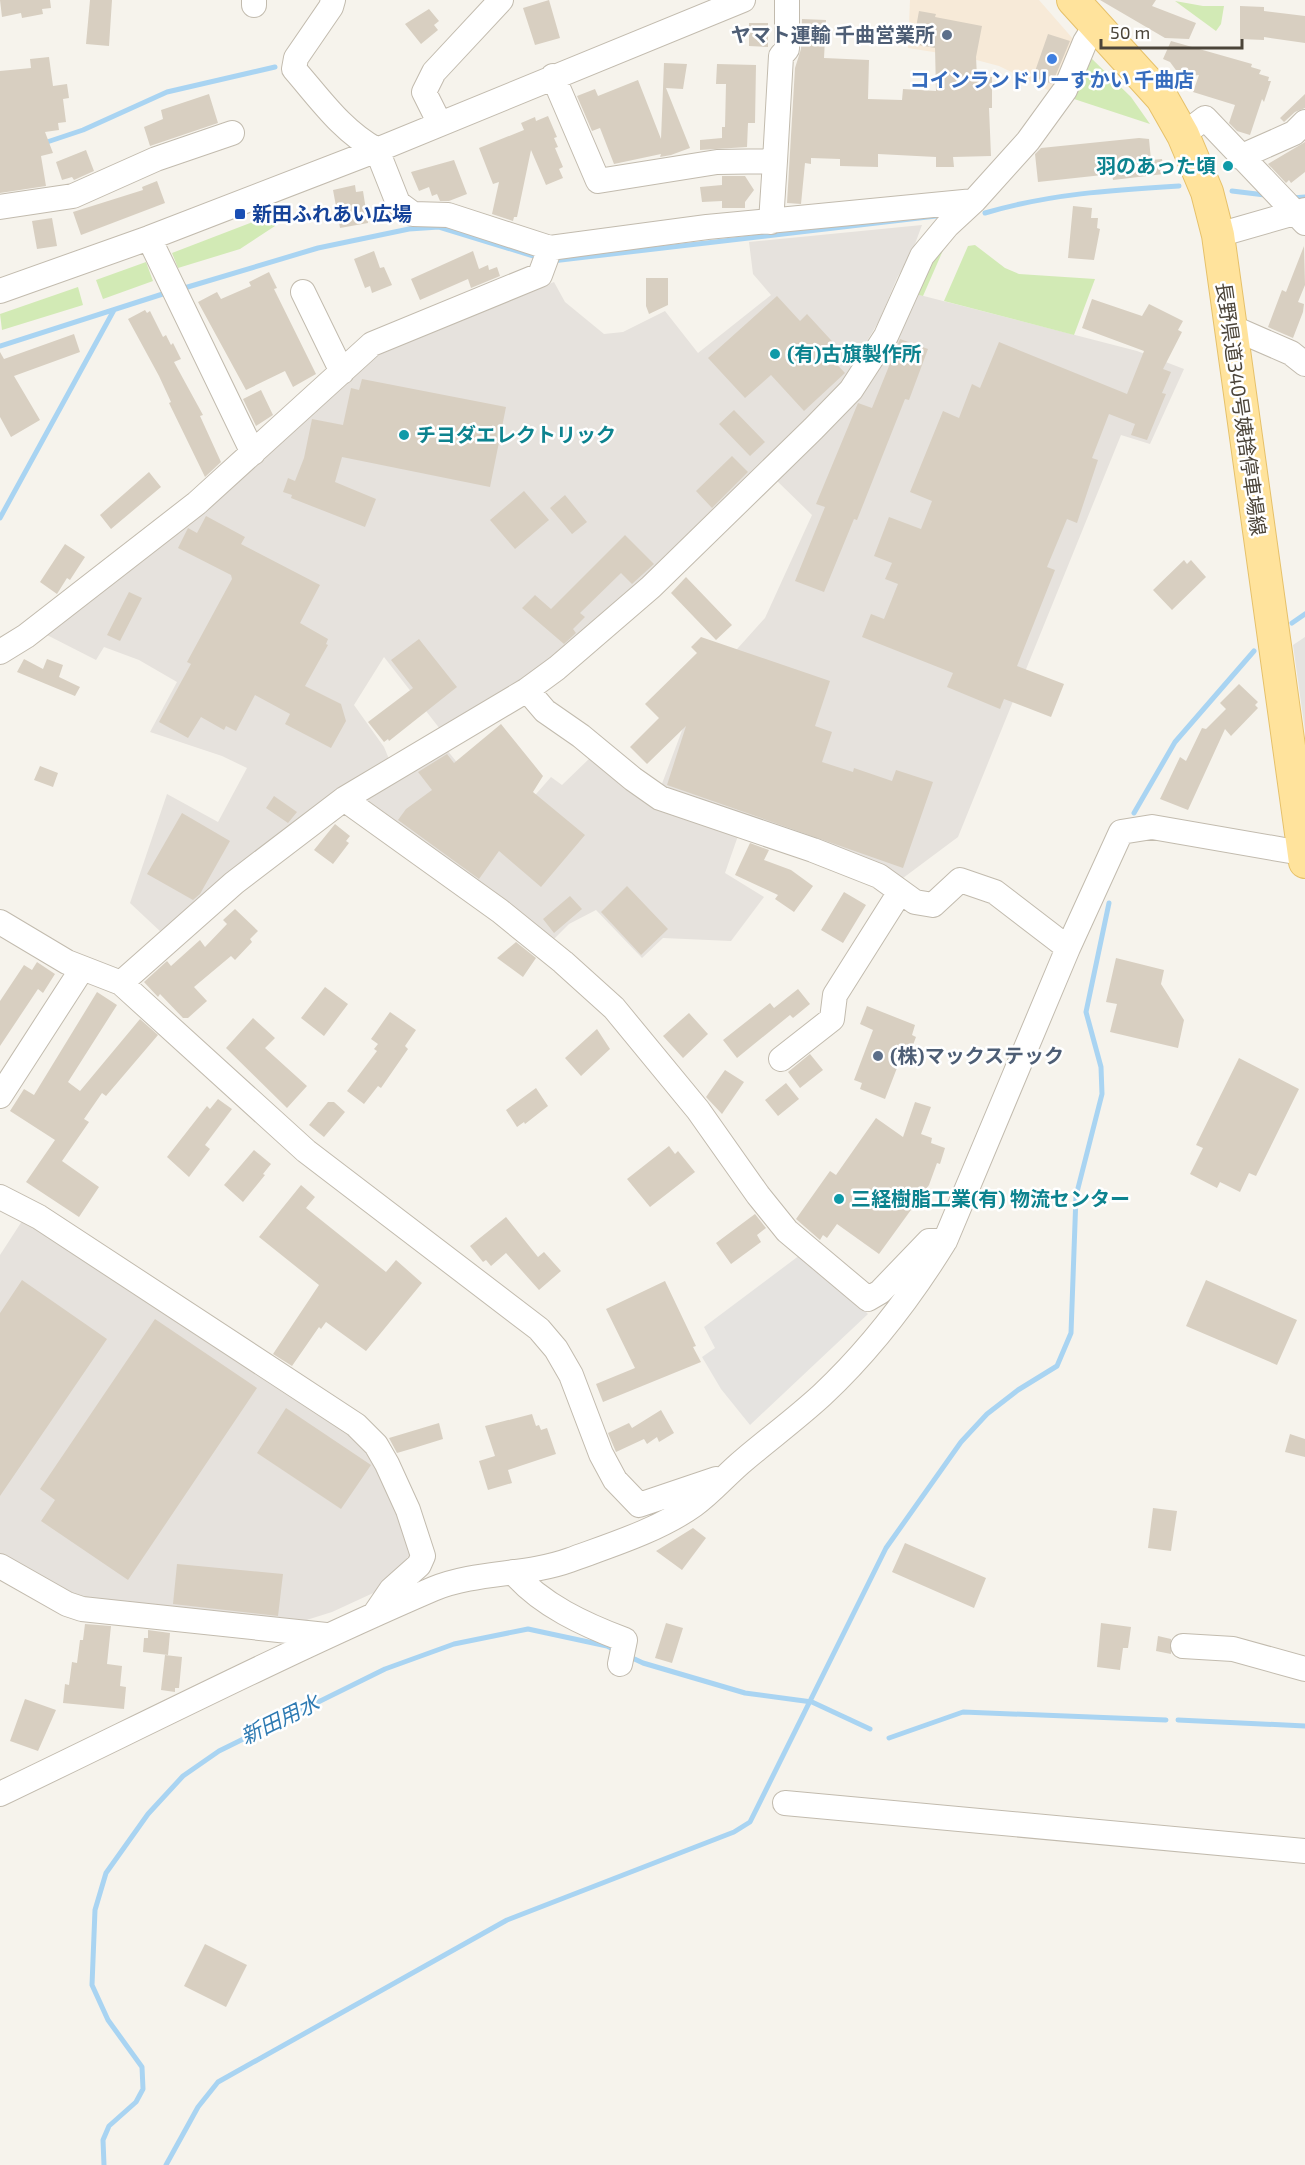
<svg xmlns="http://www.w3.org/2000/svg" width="1305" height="2165" viewBox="0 0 1305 2165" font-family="'Exo 2','Noto Sans JP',sans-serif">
<rect width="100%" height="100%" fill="#f6f3ec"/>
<path fill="#f7ead8" d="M910 0H1039L1074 40 1052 92 999 66 965 57 908 48Z"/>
<path fill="#e6e2dd" d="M922 225 912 252 897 278 879 321 844 379 813 416 583 636 511 688 440 729 384 657 354 705 384 747 389 759 162 933 130 903 167 794 218 822 247 768 222 756 150 732 177 682 139 660 104 647 96 660 43 633 377 350 554 282 565 302 604 334 623 332 665 311 698 353 771 295 753 274 749 242Z
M912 293 1137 351 1184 369 1150 444 1121 435 958 837 899 881 660 789 695 696 765 618 812 515 775 479Z
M447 750 508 826 551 777 562 785 592 756 739 833 725 873 764 897 731 941 663 938 642 958 596 910 569 924 551 942 362 800Z
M24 1218 372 1449 413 1554 384 1588 332 1612 297 1623 88 1603 0 1561V1255Z"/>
<path fill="#d2eab5" d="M1175 1 1203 6H1224L1221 24 1216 31Z
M1089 56 1131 97 1150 124 1071 98Z
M271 215 275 226 240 249 178 268 172 253Z
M975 245 1005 268 1019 274 1095 279 1074 335 944 301 968 246Z
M942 246 944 248 923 296 912 293Z
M146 262 153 281 103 299 96 280Z
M78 287 83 305 2 330 0 314Z"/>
<path fill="#e5e3e0" d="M1305 637V731L1293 645Z
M804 1252 868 1314 750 1425 721 1389 702 1357 715 1348 704 1327Z"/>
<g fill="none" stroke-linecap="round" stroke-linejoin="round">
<path stroke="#a9d4f2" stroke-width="5" d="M44 143 83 130 167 92 275 67
M1232 191 1265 195
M1292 198 1305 197
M985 213C1049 194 1112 190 1179 186
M552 261 936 216
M181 289 318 248 409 229 439 227 540 258
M0 346 169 292
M0 518 114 310
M1292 623 1305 614
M1134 813 1175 742 1254 651
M628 1656 643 1663 745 1693 812 1702 870 1729
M1178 1720 1305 1726
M889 1738 963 1712 1166 1720
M104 2165 103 2140 109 2126 136 2102 143 2089 142 2067 108 2020 92 1985 95 1910 106 1873 148 1814 183 1776 219 1751 385 1669 454 1644 528 1629 607 1646 617 1651
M166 2165 198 2107 218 2082 507 1920 734 1832 750 1822 886 1548 961 1442 987 1414 1018 1390 1057 1366 1071 1333 1076 1196 1102 1094 1101 1067 1086 1012 1109 903"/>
</g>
<path fill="#d8cfc1" d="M0 0H50L51 8 42 9 43 14 22 18 21 13 2 17Z
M90 0H112L109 46 86 44Z
M549 0 560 38 535 45 523 8Z
M1100 0H1156L1152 6 1196 23 1189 39 1165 38Z
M1240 6 1264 7V11L1305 16V43L1264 37V40L1240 39Z
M429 9 439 21 434 25 438 30 421 44 405 24Z
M919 11 936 14 935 17 982 26 976 57 977 77H992V108H989L991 156 953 157 954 167H936V157L878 154V167L840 166V159L811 158V164L805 163 801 204 787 203 795 68 801 49 802 19 826 20 824 58 869 60 868 99 902 100 903 89 936 91 935 48 913 44Z
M749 23H768V47L749 46Z
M1048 34 1070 41 1052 84 1033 77Z
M1171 41 1252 64 1251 67 1261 70 1259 74 1269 77 1268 81H1271L1264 102 1262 99 1250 135 1237 131 1229 123 1235 105 1193 92 1199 75 1181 77 1170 62 1163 59Z
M49 57 53 86 67 84 69 98 63 99 66 122 58 123 59 130 45 132 53 153 41 156 46 186 0 193V71L31 68 30 59Z
M664 63 687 64 683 89 666 88 690 148 671 155 660 157 661 154 614 164 600 128 592 131 577 96 595 89 598 96 638 80 661 139Z
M717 64 756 65 755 123H748L747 147 700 150V140L722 138V127H725L726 84H716Z
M209 94 218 123 150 146 144 127 163 119 161 110Z
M1305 94V108L1295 112 1284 122 1280 118Z
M548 116 557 137 554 138 558 147 555 148 563 167 559 169 563 178 546 185 531 150 517 217H514L513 221 492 214 499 182 493 184 479 148 524 130 521 123 535 117 536 121Z
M1139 138 1149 139 1151 160 1162 159 1164 174 1113 180 1112 174 1038 182 1035 154 1041 148Z
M1305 142V172L1291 183 1289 180 1286 183 1268 164Z
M86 150 94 171 74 180 72 177 62 180 56 162Z
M454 160 467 194 449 201H440L437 194 432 196 429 187 419 191 411 172Z
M722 176H745L754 190 745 202V208H722V201L702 202 700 187 722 185Z
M157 181 165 203 81 235 73 212 143 190 142 187Z
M355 185 356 192 363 191 368 223 340 228 333 190Z
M1073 206 1092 208 1091 218H1098L1097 228 1100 229 1094 260 1068 258Z
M52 218 57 246 37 249 32 221Z
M1304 246 1305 285 1298 302 1304 304 1303 312 1293 338 1268 327 1282 290 1286 292Z
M374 251 380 268 384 267 392 285 372 293 370 286 365 288 354 259Z
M473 251 479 269 488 265 489 270 497 267 500 276 471 288 468 279 420 300 411 279Z
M269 272 277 288 274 289 316 374 293 387 285 371 246 390 198 302 217 292 221 299 251 286 249 282Z
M646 278H668V305L649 314 646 306Z
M777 296 800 321 807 314 841 351 832 359 845 373 804 411 771 375 745 398 708 358Z
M1092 299 1142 316 1149 304 1183 321 1178 330 1182 332 1163 369 1171 372 1162 393 1166 394 1147 440 1131 435 1135 424 1109 414 1092 458 1098 460 1077 523 1067 519 1047 567 1055 570 1017 666 1064 684 1051 717 1004 699 1000 709 947 687 953 673 862 637 871 614 884 619 898 584 885 579 892 563 874 556 889 517 921 529 932 501 910 492 943 411 959 418 972 384 980 388 999 342 1127 394 1144 351 1082 328Z
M145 310 147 313 150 311 163 337 166 335 171 345 173 343 181 359 174 362 203 415 200 416 221 462 205 477 169 403 171 402 159 376 128 319Z
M74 334 80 352 14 376 40 420 11 437 0 417V352L4 359Z
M900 339 928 349 909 400 905 399 857 520 854 519 824 592 795 581 825 507 816 504 858 403 872 408Z
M362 379 506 407 490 487 342 457 335 482 376 499 365 527 291 498 292 495 283 492 288 478 295 481 304 458 312 419 343 425 351 388 359 390Z
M261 390 273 415 256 426 243 399Z
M734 410 765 442 750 456 719 424Z
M732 456 748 472 712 508 696 491Z
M149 472 161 487 111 529 100 515Z
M524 491 549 520 515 549 490 520Z
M565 495 587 522 572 534 550 508Z
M206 516 245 537 241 544 320 585 300 623 328 639 326 644 328 645 305 686 341 704 346 721 331 748 285 724 290 714 255 695 236 731 226 726 224 730 201 717 188 738 159 722 191 664 187 662 232 579 231 575 178 548 188 528 197 533Z
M625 535 654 564 632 584 621 573 580 613 585 617 573 629 576 633 564 644 522 608 535 595 551 609Z
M65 544 85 557 70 580 67 578 57 594 40 582Z
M1184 560 1187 564 1191 560 1206 577 1172 610 1153 590Z
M686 577 732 625 716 640 671 593Z
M129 592 142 598 120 641 107 635Z
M701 637 830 681 815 726 832 732 822 762 853 772 854 768 892 781 896 770 933 782 903 868 667 785 686 726 647 764 630 747 659 718 645 704 697 653 691 647Z
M419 639 457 687 389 741 388 739 384 742 368 722 413 688 391 660Z
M24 659 43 669 47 659 63 665 59 677 80 687 75 696 17 672Z
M1239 684 1258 702 1255 705 1258 708 1231 736 1225 729 1188 810 1160 799 1180 757 1186 761 1202 728 1206 729 1226 709 1220 703Z
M501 724 543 776 533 792 585 835 541 887 499 851 479 879 398 820 406 809 432 790 418 772 447 754 454 763Z
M40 766 58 773 53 787 34 780Z
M274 796 297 812 288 823 266 808Z
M182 813 230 841 200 894 193 900 147 874Z
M335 824 350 836 346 841 349 843 333 864 314 850Z
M750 843 769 850 764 860 791 870 813 886 794 912 775 899 778 895 735 875Z
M627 886 668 929 641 955 601 912Z
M844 892 866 905 843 943 821 930Z
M570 896 582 909 554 933 543 919Z
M235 909 258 931 250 939 252 942 235 960 231 956 194 987 207 1001 188 1018H183L160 994 158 997 144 982 167 961 171 966 200 940 205 947 227 924 223 920Z
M516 942 536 958 523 977 497 958Z
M1116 958 1164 970 1161 984 1184 1020 1178 1048 1110 1032 1117 1004 1106 1002Z
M37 962 55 974 43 993 38 989 0 1046V1001L24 965 32 970Z
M325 987 348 1004 324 1036 301 1018Z
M798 989 810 1004 793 1018 790 1015 737 1058 723 1040 770 1003 774 1008Z
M97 992 117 1005 68 1082 80 1091 140 1019 158 1035 106 1096 102 1093 84 1119 89 1122 62 1161 99 1187 79 1217 26 1182 55 1140 10 1111 24 1089 34 1095Z
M867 1006 915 1025 912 1035 916 1037 908 1058 902 1055 885 1099 860 1089 862 1083 854 1080 873 1030 860 1024Z
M390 1012 416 1030 405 1046 408 1049 381 1088 378 1086 364 1104 347 1091 377 1051 374 1049 378 1044 371 1039Z
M689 1013 708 1034 683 1058 663 1036Z
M253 1018 275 1038 265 1048 307 1086 287 1108 226 1048Z
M597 1029 610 1049 581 1076 565 1058Z
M810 1054 823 1070 800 1088 788 1072Z
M1239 1058 1299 1089 1256 1176 1249 1173 1240 1192 1220 1182 1217 1188 1190 1174 1203 1148 1196 1145Z
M725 1070 744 1082 722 1114 706 1097Z
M786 1083 799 1099 778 1116 765 1100Z
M536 1088 548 1106 525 1124 524 1122 517 1127 506 1110Z
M218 1099 232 1109 205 1145 210 1149 189 1177 167 1157 207 1106 210 1109Z
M328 1102H334L345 1112 324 1137 309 1125Z
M915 1102 931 1107 921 1134 932 1138 931 1143 945 1148 940 1164 937 1163 929 1185 879 1254 837 1224 827 1238 823 1235 820 1240 796 1219 830 1171 836 1175 876 1118 903 1137Z
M669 1146 675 1154 678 1151 695 1172 650 1207 627 1179Z
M254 1150 271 1164 263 1174 265 1175 243 1202 224 1185Z
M301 1185 315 1197 306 1208 386 1272 396 1260 422 1283 366 1351 326 1322 321 1329 319 1327 292 1366 273 1354 319 1285 259 1237Z
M755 1214 766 1228 757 1235 761 1242 731 1264 716 1243Z
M506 1217 538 1257 544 1252 561 1271 539 1290 506 1253 491 1266 486 1260 483 1262 470 1246Z
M22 1280 107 1339 0 1496V1313Z
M1206 1280 1297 1320 1277 1365 1186 1326Z
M665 1281 696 1346 693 1347 701 1362 603 1402 596 1384 635 1368 606 1309Z
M155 1319 257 1388 128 1580 41 1521 55 1500 40 1489Z
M286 1408 371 1465 341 1509 257 1453Z
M661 1410 674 1433 659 1442 657 1437 647 1444 644 1439 616 1452 608 1433 629 1423 632 1428Z
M532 1414 536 1426 539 1425 541 1430 547 1428 556 1454 508 1470 512 1483 488 1490 479 1461 495 1456 485 1426Z
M439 1423 443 1439 414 1448 397 1453 389 1438Z
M1290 1434 1305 1439V1457L1285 1452Z
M1153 1508 1177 1511 1171 1551 1148 1548Z
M693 1528 706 1538 682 1570 656 1551Z
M905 1543 986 1578 974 1608 892 1572Z
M177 1564 283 1574 278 1616 173 1604Z
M666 1623 683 1628 672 1663 655 1658Z
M1101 1623 1131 1627 1128 1648H1123L1120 1670 1097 1667Z
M85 1624 111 1626 107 1664 122 1666 120 1686 126 1687 124 1709 63 1703 65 1684 69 1685 72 1662 77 1663 80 1640H83Z
M148 1630 170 1633 168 1655 143 1652 144 1638H148Z
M1158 1636 1171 1639V1654L1156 1651Z
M165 1655 182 1657 179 1688H175V1692L161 1690Z
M25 1699 56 1710 38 1751 10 1741Z
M205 1944 247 1965 226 2007 184 1986Z"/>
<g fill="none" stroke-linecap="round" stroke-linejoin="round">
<g stroke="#c2bbae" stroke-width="26">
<path id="minor" d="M254 0V5
M333 0 331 7 296 58 294 69C320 99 342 131 377 150L398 203 413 214 448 215 550 248 707 227 974 201
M553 76 598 181 717 162 775 161 771 222
M439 122 424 92 434 72 501 0
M1183 135 1205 118 1305 223
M1240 157 1294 133 1305 122
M775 161 781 56 787 49V0
M0 207 73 196 156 159 232 133
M1218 235 1305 210
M149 238 253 453
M0 291 149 238 377 150 743 0
M303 292 342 372
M1229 326 1291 353 1305 364
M0 652 26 636 197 503 372 344 540 275 550 248
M527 690 545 711 581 736 633 779 660 798 813 850 879 876 915 902 933 905 960 880 995 892 1068 948
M344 799 500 911 563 962 614 1008 698 1110 758 1195 787 1231 868 1299 880 1292 929 1241H945
M0 922 67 962 121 983 306 1151 539 1329 556 1349 571 1375 601 1454 615 1480 639 1505 716 1479
M121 983 234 883 344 799 527 690 557 668 651 587 813 429 851 390 886 336 922 256 947 226 974 201 1028 141 1065 90 1085 42 1095 26
M781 1059 832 1019 835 995 900 892
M0 1096 82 969
M0 1197 39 1217 356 1425 376 1445 387 1464 408 1510 423 1556 419 1565 391 1590 374 1615
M0 1566 67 1604 82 1609 326 1635
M513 1572C541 1605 585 1625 625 1640L620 1664
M1183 1646 1233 1649 1305 1669
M0 1794C144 1725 287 1652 433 1589 477 1571 526 1576 570 1560 611 1545 659 1530 694 1505 712 1492 727 1474 744 1460 770 1438 797 1418 822 1395 870 1350 911 1296 945 1241L1068 948 1121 832 1152 827 1290 851 1303 848
M785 1803 1305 1851"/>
</g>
<g stroke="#e6c16a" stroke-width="34">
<path id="major" d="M1073 0 1162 98 1183 135 1207 192 1218 235 1305 862"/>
</g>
<use href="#minor" stroke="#fff" stroke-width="24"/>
<use href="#major" stroke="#ffe39c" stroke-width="32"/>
</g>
<g fill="#5c6f8a" stroke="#fff" stroke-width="2">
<circle cx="947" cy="35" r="6"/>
<circle cx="878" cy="1056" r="6"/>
</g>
<circle fill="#3f7fe0" stroke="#fff" stroke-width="2" cx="1052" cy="59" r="6"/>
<g fill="#0f9aa8" stroke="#fff" stroke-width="2">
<circle cx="1228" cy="166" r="6"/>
<circle cx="775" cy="354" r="6"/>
<circle cx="404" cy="435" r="6"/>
<circle cx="839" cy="1199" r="6"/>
</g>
<rect fill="#1a4fb4" stroke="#fff" stroke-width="2" x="234" y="208" width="12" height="12" rx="3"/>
<g text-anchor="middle" stroke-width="5" stroke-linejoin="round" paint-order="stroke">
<g font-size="20" font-weight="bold" fill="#4e5e75" stroke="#fff" text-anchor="end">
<text x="935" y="42">ヤマト運輸 千曲営業所</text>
<text x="890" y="1063" text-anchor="start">(株)マックステック</text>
</g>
<g font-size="20" font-weight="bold" fill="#366cbe" stroke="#fff">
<text x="1052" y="87">コインランドリーすかい 千曲店</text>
</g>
<g font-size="20" font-weight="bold" fill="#0d838f" stroke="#fff" text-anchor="start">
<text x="1216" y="173" text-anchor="end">羽のあった頃</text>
<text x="787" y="361">(有)古旗製作所</text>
<text x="416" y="442">チヨダエレクトリック</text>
<text x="851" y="1206">三経樹脂工業(有) 物流センター</text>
</g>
<g font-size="20" font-weight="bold" fill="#164399" stroke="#fff" text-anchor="start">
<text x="252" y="221">新田ふれあい広場</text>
</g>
<g font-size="20" fill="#4b4439" stroke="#fff">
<text transform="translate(1241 409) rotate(82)" y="7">長野県道340号姨捨停車場線</text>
</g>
<g font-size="21" font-style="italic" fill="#2e7ab2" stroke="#fff">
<text transform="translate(280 1720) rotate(-26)" y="7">新田用水</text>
</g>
</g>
<path d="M1101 39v9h141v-9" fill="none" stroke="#4b4439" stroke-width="3"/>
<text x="1110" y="39" font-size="18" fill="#4b4439" stroke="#ffffff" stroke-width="4.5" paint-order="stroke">50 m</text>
</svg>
